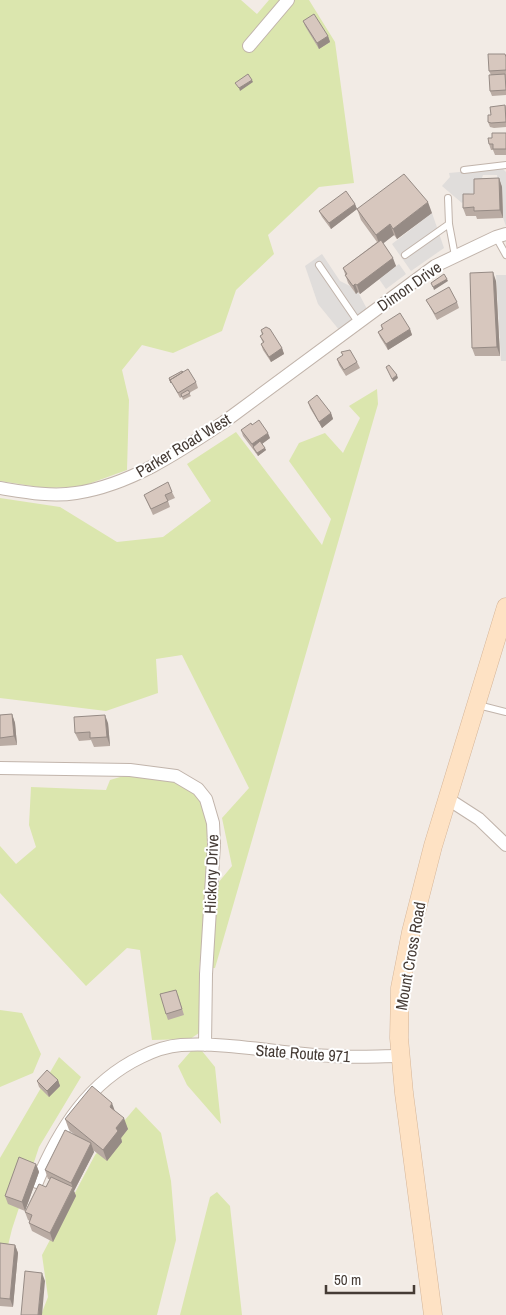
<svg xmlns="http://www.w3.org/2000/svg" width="506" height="1315" viewBox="0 0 506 1315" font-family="'Archivo Narrow',sans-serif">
<rect width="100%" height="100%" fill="#f2ebe5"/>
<path fill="#dbe6ae" d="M0 0H241L257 14 269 0H309L335 42 354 183 319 187 268 235 274 254 236 290 222 331 173 353 142 345 122 370 129 400 127 470 80 487 45 488 0 481Z
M377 389 378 404 215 968H211L218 883 232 866 222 818 249 788 182 655 156 659 158 693 106 711 0 698V498L60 507 117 542 163 537 211 501 187 464 236 432 322 545 331 519 289 461 299 443 325 433 343 453 360 418 349 406Z
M127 775 172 778 198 795 208 810 211 840 199 971 202 1031 190 1039 152 1040 140 950 127 948 86 986 0 893V846L16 864 36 847 29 825 31 787 106 790 110 780Z
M0 1010 22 1013 41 1054 33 1073 0 1087Z
M191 1051H202L215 1067 221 1124 187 1085 178 1066Z
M59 1057 81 1077 39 1147 12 1229 2 1270 0 1294V1158Z
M136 1107 161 1133 171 1181 176 1240 157 1315H41L48 1297 42 1255 95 1155Z
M217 1192 230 1206 242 1315H180L210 1197Z"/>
<path fill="#e0dddb" d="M502 168 506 172V226L503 218 502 187H498L497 175H483L477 193H470L462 203 442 186 450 177 449 173Z
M432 213 444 248 411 271 392 244Z
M322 254 340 281 350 286 356 294 358 292 367 309 340 331 318 304 305 266Z
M399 264 406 274 386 289 379 279Z
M496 275H506V361H501Z"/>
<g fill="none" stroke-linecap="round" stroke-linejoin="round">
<g stroke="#c1b4ab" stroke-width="8">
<path id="lane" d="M464 170 506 165
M448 198 449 224 455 256
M496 237 506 255
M405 255 449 224
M319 265 358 322
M478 705 506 712"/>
</g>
<g stroke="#c1b4ab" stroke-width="14">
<path id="street" d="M249 46 288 0
M0 488C25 492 51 497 76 493 130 485 179 452 224 422L435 266 496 237 506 234
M0 768 130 770 176 776 198 789 206 799 213 823 214 844 206 974 205 1045
M448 799 479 819 506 845
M37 1182C59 1129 89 1082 141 1057 153 1051 168 1046 181 1045 231 1042 282 1054 332 1056 355 1058 378 1056 400 1056"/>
</g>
<g stroke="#d5b598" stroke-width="19">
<path id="secondary" d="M433 1315 404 1093 399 1038 400 988 411 932 433 846 506 607"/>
</g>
<use href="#lane" stroke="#fff" stroke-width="6"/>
<use href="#street" stroke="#fff" stroke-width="12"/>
<use href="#secondary" stroke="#fee2c4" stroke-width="18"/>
</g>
<path fill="#b9aba3" d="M303 21 328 36 330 42 319 49 305 26Z
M506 57V95L492 96 490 91 491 75 489 71Z
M505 105 506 107V127L494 128 490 127 488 122Z
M506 133V155H495L493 150H491L489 144 492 138Z
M499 178 502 187 503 218 477 219 476 216H466L463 208 474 194Z
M355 204 357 209 432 213 397 239 394 235 383 243 396 266 360 294 358 292 356 294 348 283 343 268 377 242 361 220 357 209 331 229 322 217 319 211Z
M496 281 500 356H475L472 348Z
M426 300 457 302 459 308 437 320 429 305Z
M381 325 410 329 412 335 388 350 380 337 378 332 382 329Z
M261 330 282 348 284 354 271 362 263 350 261 344 263 343 260 336 262 335Z
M341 352 357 362 360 368 346 376 339 365 337 359 343 356Z
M183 372 196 382 198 388 189 393 191 396 183 400 182 397 180 398 169 378Z
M308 402 331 413 333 419 322 428 310 408Z
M252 425 270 438 262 444 266 450 258 456 243 436 241 430Z
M172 492 175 498 168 501 170 507 153 515 144 495Z
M12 714 15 723 17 745 0 746V715Z
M108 723 110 746 94 747 91 740 79 741 75 733Z
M178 995 184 1015 168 1020 166 1014Z
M58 1080 60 1086 49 1097 39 1087 37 1081Z
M116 1112 128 1129 121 1138 122 1142 107 1161 93 1150 94 1152 74 1191 76 1196 53 1242 32 1231 29 1223 30 1221 28 1220 25 1212 46 1187 50 1179H48L45 1170 75 1135 69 1130 65 1119Z
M36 1164 39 1172 25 1211 8 1204 5 1196Z
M0 1243 15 1245 18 1253 13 1307 0 1306Z"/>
<path fill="#968b85" d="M328 36 330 42 319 49 317 43Z
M252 80 253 82 240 91 239 88Z
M499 178 502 187 503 218 500 210Z
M428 202 432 213 397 239 393 229Z
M355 204 357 209 331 229 329 223Z
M390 224 394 235 380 246 376 235Z
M393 258 396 266 360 294 357 285Z
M493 272 496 281 500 356 497 347Z
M447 279 448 281 434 290 433 287Z
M355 284 358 292 356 294 353 286Z
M410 329 412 335 388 350 386 344Z
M282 348 284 354 271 362 269 357Z
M397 375 398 378 393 382 392 379Z
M331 413 333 419 322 428 319 422Z
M268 433 270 438 255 449 252 444Z
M265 448 266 450 258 456 257 453Z
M12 714 15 723 17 745 14 736Z
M105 715 108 723 110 746 107 737Z
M58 1080 60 1086 49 1097 47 1091Z
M112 1103 116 1114 110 1107Z
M124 1118 128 1129 121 1138 122 1142 107 1161 103 1150 116 1128Z
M91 1143 94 1152 74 1191 76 1196 53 1242 50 1233 73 1188 71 1183Z
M36 1164 39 1172 25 1211 22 1202Z
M15 1245 18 1253 13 1307 10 1299Z
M42 1273 45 1281 42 1315H38Z"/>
<path fill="#d7c7be" stroke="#968b85" d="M314 14 328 36 317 43 303 21Z
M488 54H505L506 57V70L489 71Z
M248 74 252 80 239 88 235 83Z
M505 74 506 90 490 91 489 75Z
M505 105 506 122 491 123 488 122V115H491L490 107Z
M492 133H506V149H493V144H489L488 138H492Z
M404 174 428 202 393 229 390 224 376 235 357 209Z
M499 178 500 210 474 211V207L463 208V194H474V179Z
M346 191 355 204 329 223 319 211Z
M381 240 393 258 357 285 355 284 353 286 345 275 347 274 343 268Z
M493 272 497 347 472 348 470 273Z
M444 274 447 279 433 287 431 283Z
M449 287 457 302 435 314 426 300Z
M400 313 410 329 386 344 378 332 383 329 381 325Z
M266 327 270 329 282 348 269 357 261 344 264 342 260 336 263 334 261 330Z
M350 350 357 362 344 370 337 359 343 355 341 352Z
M389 365 397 375 392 379 386 367Z
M188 369 196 382 178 393 170 380Z
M182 371 183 372 170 380 171 383 169 378Z
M188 390 190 393 182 397 181 394Z
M317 395 331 413 319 422 308 402Z
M259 420 268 433 252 444 241 430 251 423 252 425Z
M260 441 265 448 257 453 253 447Z
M168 482 172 492 165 495 168 501 151 509 144 495Z
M12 714 14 736 0 738V715Z
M105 715 107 737 90 738V732L75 733 74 717Z
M176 990 182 1009 166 1014 160 994Z
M47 1070 58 1080 47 1091 37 1081Z
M92 1086 112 1103 110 1107 124 1118 116 1128 118 1131 103 1150 65 1119Z
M65 1130 91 1143 71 1183 45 1170Z
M19 1157 36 1164 22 1202 5 1196Z
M51 1177 73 1187 50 1233 29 1223 32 1215 25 1212 39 1184 46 1187Z
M0 1243 15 1245 10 1299 0 1298Z
M25 1271 42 1273 38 1315H21Z"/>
<g text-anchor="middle" stroke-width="4" stroke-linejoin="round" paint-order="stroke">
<g font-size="16" fill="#453b35" stroke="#fff">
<text transform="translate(409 286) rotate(-35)" y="6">Dimon Drive</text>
<text transform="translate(183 445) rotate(-31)" y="6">Parker Road West</text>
<text transform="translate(211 874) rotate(-88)" y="6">Hickory Drive</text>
<text transform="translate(410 956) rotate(-80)" y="6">Mount Cross Road</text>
<text transform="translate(303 1053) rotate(4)" y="6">State Route 971</text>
</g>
</g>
<path d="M326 1285v8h88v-8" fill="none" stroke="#453b35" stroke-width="2.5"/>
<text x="334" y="1285" font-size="15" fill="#453b35" stroke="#ffffff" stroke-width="4" paint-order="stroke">50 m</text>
</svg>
